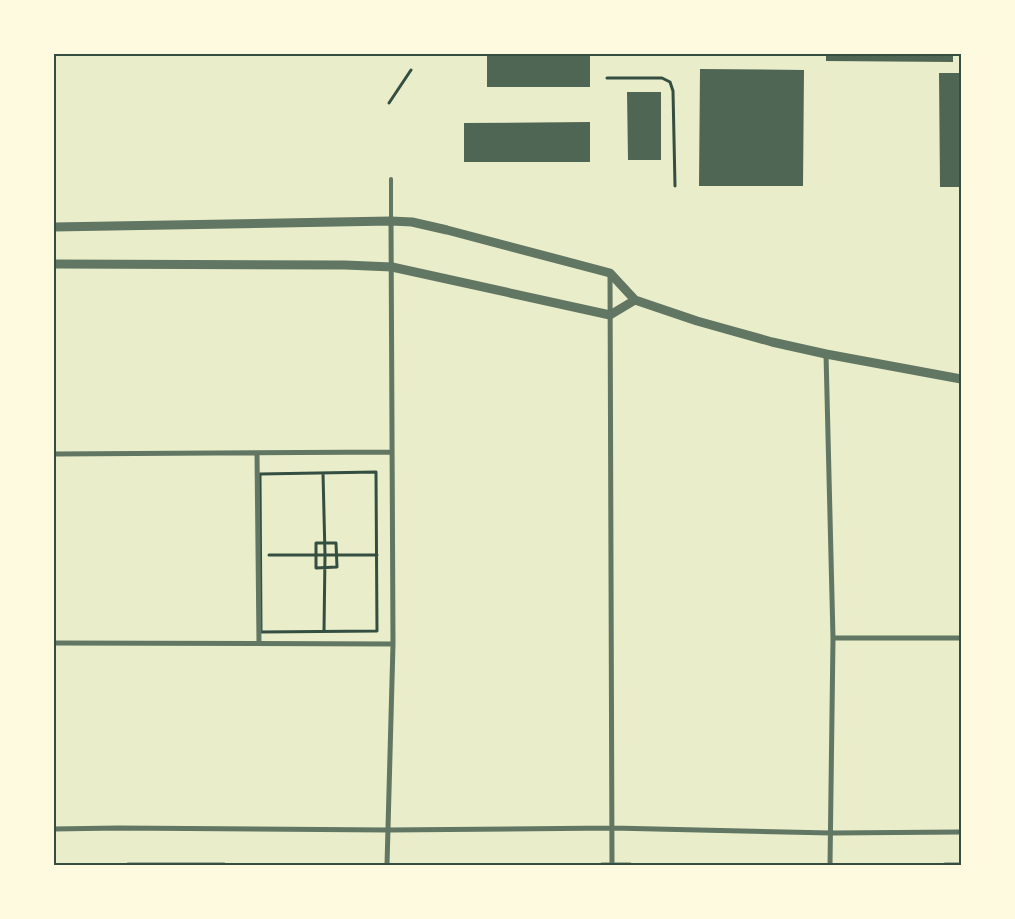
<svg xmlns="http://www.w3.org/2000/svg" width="1015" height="919" viewBox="0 0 1015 919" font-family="'IBM Plex Sans',sans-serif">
<rect width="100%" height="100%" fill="#e9edc9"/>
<path fill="#4f6655" d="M487 54H590V87H487Z
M826 54H953V62L826 61Z
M700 69 804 70 803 186H699Z
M939 73H961V187H940Z
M627 92H661V160H628Z
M590 122V162H464V123Z"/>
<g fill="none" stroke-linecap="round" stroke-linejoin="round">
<path stroke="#344e41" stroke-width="3" d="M607 78H662L670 82 673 91 675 186
M389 103 411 70
M376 472 377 631 261 632 260 474Z
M323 473 325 555 324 631
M316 543H336L337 567 316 568Z
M269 555H377"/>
<path stroke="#617663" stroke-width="4" d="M391 179V221"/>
<path stroke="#617663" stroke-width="5" d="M610 273 612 865
M826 354 833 638 830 865
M257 453 259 643
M54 454 392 452
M833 638H961
M54 643 393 644
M54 829 118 828 388 830 612 828 831 833 961 832
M128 865H224
M387 865 393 644 391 221
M602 865H630
M945 865H961"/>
<path stroke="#617663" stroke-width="9" d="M54 227 391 221 412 222 447 230 610 273 635 300 697 321 772 342 826 354 961 379
M54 264 345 265 392 267 610 315 635 300"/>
</g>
<rect width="1015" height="919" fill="none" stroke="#fefae0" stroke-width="110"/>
<rect x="55" y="55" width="905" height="809" fill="none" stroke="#344e41" stroke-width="2"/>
</svg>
